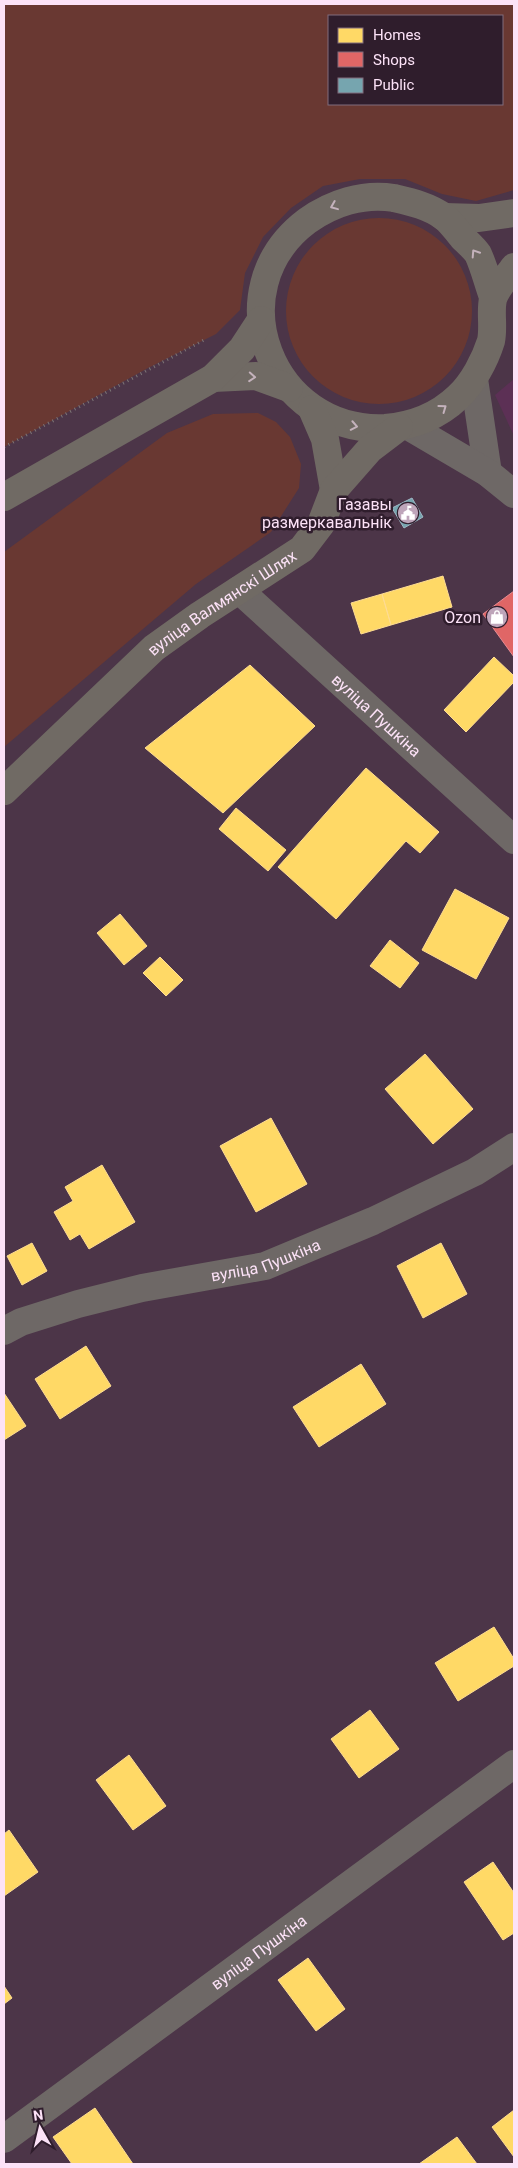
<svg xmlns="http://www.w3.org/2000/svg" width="518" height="2168" viewBox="0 0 518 2168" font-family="Roboto,sans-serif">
<rect width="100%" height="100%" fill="#4c3548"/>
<path fill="#5c3055" d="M514 379V436L495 395Z"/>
<path fill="#693832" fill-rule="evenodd" d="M4 4H514V190L476 201 442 194 405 179H360L323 186 291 208 263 237 245 273 240 310 216 334 148 368 4 447ZM329 16H502V104H329Z
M286 311a93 93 0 1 1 186 0a93 93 0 1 1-186 0Z
M258 413 276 422 290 437 301 464 299 488 271 532 196 584 4 747V552L167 433 213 414Z"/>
<path fill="#ffd966" stroke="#fedc92" d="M443 576 452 607 391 625 382 594Z
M382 594 391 625 361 634 351 603Z
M494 657 514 676V682L466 732 444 710Z
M250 665 315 726 223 813 145 748Z
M366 768 439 832 420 853 406 841 336 919 278 867Z
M236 808 286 850 268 871 219 829Z
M455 889 509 918 476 979 422 950Z
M120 914 147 946 124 965 97 933Z
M390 940 419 963 400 988 370 966Z
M160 957 183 980 166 996 143 973Z
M425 1054 473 1109 433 1144 385 1089Z
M271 1118 307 1184 256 1212 220 1146Z
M102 1165 135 1222 89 1249 80 1234 70 1240 54 1212 73 1201 65 1187Z
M32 1243 47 1271 22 1285 7 1256Z
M441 1243 467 1294 423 1318 397 1266Z
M86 1346 111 1386 60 1419 35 1379Z
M361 1364 386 1404 319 1447 293 1407Z
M4 1393 26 1426 4 1440Z
M494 1627 514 1659V1666L458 1701 435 1663Z
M370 1710 399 1749 359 1778 331 1739Z
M129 1755 166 1806 133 1830 96 1780Z
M9 1830 38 1872 4 1896V1834Z
M493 1862 514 1893V1933L503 1940 464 1882Z
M308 1958 345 2009 316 2031 278 1980Z
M4 1986 12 1998 4 2004Z
M95 2108 133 2164H72L53 2137Z
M514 2110V2157L492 2127Z
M457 2137 477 2164H419Z"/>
<path fill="#e06666" stroke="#e88b92" d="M514 591V657L483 614Z"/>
<path fill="#76a5af" stroke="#9eb7c5" d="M412 498 423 517 404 528 392 508Z"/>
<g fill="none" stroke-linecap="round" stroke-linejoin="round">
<path stroke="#7d7576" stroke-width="3" stroke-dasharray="1 4" stroke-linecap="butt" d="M4 447 204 340"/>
<g stroke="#6e6866" stroke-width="28">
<path d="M474 379 488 473"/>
<path d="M408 426 488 473 514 494"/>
<path id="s1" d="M239 590 514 840"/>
<path id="s2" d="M4 1331 21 1322 78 1304 142 1288 265 1266 373 1221 475 1172 514 1147"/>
<path id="s3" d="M4 2139 514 1764"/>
</g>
<g stroke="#706a64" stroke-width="28">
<path d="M444 217 479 218 514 213"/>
<path d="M493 297C488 283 484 267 478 254 474 248 467 242 462 237 456 230 451 222 444 217 429 206 411 202 394 198 363 193 332 203 307 221 215 290 271 433 385 428 412 426 438 416 458 397 473 383 485 360 491 341 494 327 490 312 493 299 496 288 508 276 514 267"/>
<path d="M213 378 256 376 289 388"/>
<path d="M312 409 325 439 334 490"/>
<path d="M4 497 213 378 242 349 261 320"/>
<path id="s4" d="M4 791 154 648 200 615 302 549 321 524 334 490 370 449 399 427"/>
</g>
</g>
<defs><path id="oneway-chevron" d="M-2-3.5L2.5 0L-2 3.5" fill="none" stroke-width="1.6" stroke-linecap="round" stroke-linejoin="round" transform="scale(1.25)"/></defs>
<g stroke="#c4b2bc">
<use href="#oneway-chevron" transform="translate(334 206) rotate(158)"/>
<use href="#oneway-chevron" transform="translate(475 253) rotate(-123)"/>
<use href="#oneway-chevron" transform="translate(252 377) rotate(4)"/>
<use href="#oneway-chevron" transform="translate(443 408) rotate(-36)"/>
<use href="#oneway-chevron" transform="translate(354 426) rotate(11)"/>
</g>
<defs>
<g id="civic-disc" transform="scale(1.125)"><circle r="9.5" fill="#bea5ba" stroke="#2f1d2c"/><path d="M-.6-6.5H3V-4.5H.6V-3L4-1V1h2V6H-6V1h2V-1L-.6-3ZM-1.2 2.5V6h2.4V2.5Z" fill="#fff"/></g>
<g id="shop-disc" transform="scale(1.125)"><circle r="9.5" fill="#bea5ba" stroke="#2f1d2c"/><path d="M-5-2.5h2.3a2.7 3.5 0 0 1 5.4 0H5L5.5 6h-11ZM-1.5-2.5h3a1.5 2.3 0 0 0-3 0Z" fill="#fff"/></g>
</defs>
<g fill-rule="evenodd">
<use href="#civic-disc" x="408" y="513"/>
<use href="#shop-disc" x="497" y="617"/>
</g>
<g text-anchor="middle" stroke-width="5" stroke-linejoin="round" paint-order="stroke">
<g font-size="16" fill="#fce2f7" stroke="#2f1d2c" text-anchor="end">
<text x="392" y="510">Газавы<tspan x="392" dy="18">размеркавальнік</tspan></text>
<text x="481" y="623">Ozon</text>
</g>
<g font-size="16" fill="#fce2f7" stroke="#2f1d2c">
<text dy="6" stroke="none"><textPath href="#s4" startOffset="289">вуліца Валмянскі Шлях</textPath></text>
<text dy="6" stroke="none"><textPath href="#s1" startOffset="186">вуліца Пушкіна</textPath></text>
<text dy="6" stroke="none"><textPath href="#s2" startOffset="272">вуліца Пушкіна</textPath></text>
<text dy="6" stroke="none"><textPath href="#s3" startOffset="316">вуліца Пушкіна</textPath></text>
</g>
</g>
<rect width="518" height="2168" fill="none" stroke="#fce2f7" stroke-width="10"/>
<rect x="328" y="15" width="175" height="90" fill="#2f1d2c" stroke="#816c7d"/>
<rect x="338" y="28" width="25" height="15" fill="#ffd966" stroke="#816c7d"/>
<text x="373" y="40" font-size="15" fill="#fce2f7">Homes</text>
<rect x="338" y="52" width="25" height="15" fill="#e06666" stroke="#816c7d"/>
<text x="373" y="65" font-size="15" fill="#fce2f7">Shops</text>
<rect x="338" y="78" width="25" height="15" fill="#76a5af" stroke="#816c7d"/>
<text x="373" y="90" font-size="15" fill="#fce2f7">Public</text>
<g transform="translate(40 2128) rotate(352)" stroke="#2f1d2c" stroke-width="4" paint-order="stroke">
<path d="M0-4L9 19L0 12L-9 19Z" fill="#fce2f7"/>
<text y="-8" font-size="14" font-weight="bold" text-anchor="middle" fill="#fce2f7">N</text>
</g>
</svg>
